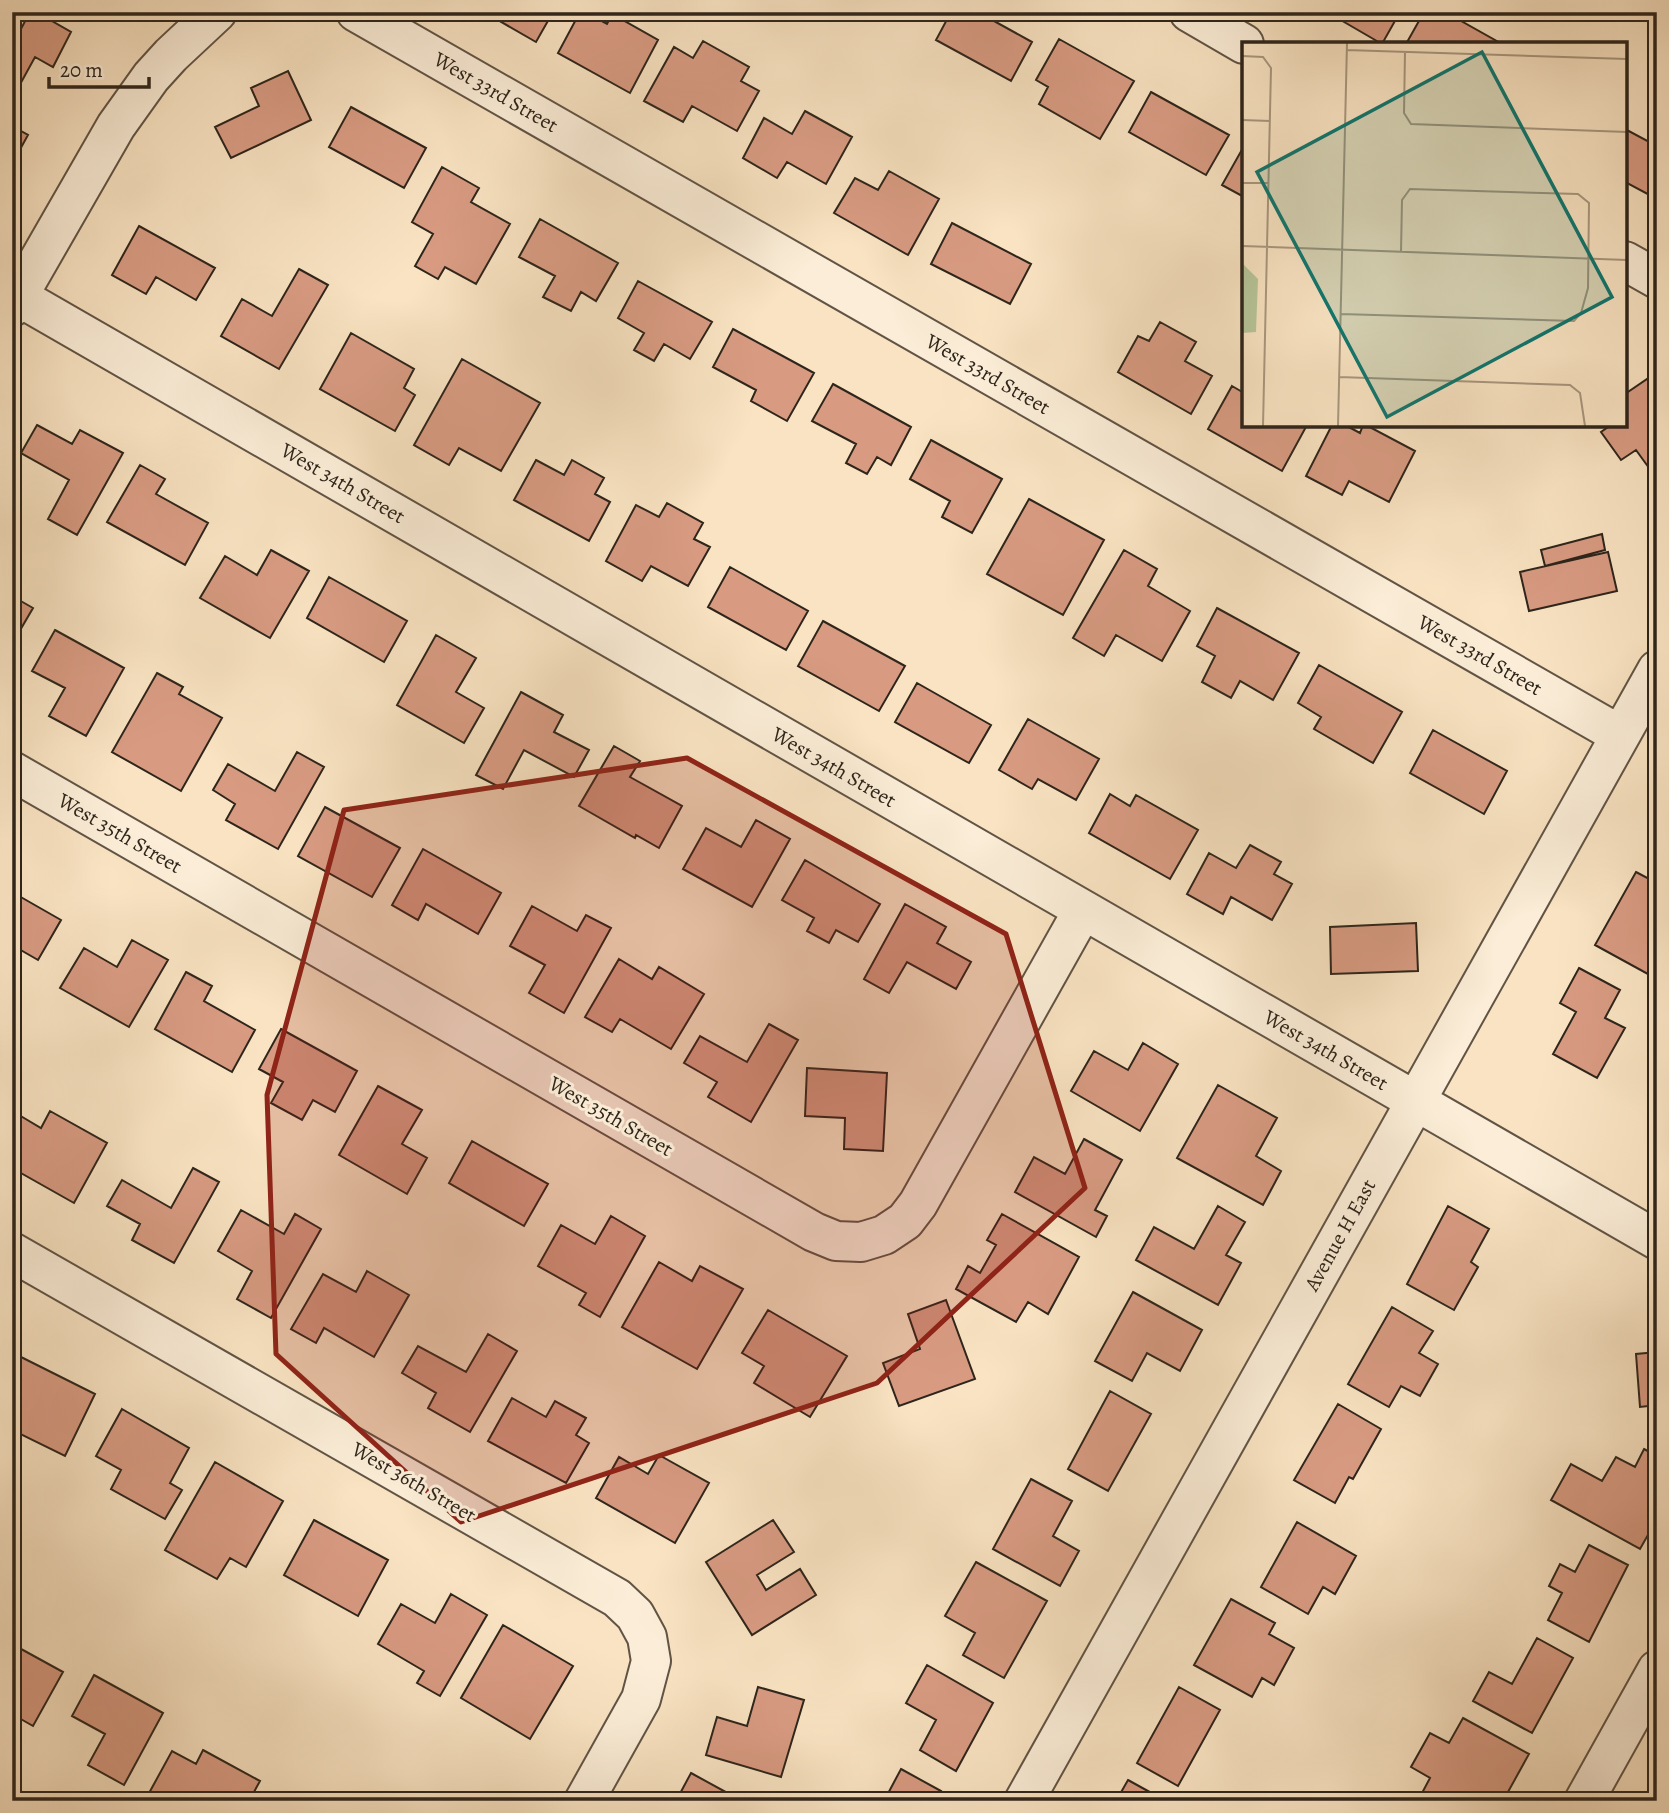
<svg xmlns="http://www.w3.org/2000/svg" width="1669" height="1813" viewBox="0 0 1669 1813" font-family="Alegreya,serif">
<rect width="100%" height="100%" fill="#f9e3c2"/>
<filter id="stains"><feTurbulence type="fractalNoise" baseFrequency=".00286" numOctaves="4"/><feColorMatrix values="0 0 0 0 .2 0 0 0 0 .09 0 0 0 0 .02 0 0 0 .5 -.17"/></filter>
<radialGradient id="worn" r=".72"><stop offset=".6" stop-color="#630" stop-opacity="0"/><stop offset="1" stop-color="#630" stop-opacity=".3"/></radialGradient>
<path fill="#d89b82" stroke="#2e251b" stroke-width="2" d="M30 12H36L71 32 53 67 35 57 12 99V39L15 40Z
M484 12H553L536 42Z
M580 12H585L607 24 612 14 658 40 630 93 558 53Z
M951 12H999L994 21 1032 42 1011 81 936 40Z
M1327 12H1400L1382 44Z
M1424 12H1445L1502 44H1406Z
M1059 39 1134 81 1100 139 1039 104 1048 87 1036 80Z
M703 41 749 67 741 81 759 91 737 131 692 106 683 122 644 101 674 47 693 58Z
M288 71 311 120 231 158 215 127 259 106 251 88Z
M1151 92 1229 135 1206 175 1129 132Z
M351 107 426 148 404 188 329 147Z
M805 111 852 137 826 184 787 162 777 178 743 158 764 118 792 134Z
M12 126 28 135 12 164Z
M1625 129 1657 146V199L1625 182Z
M1244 146V197L1222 185Z
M442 167 479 188 471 202 510 224 476 284 445 267 438 279 415 266 433 234 412 222Z
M889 171 939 199 908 255 834 213 855 178 878 190Z
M540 219 618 263 596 301 581 292 571 311 543 297 555 276 519 257Z
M952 223 1031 264 1010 304 931 264Z
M139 226 215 268 196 300 156 277 146 294 112 275Z
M299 269 328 285 279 369 221 336 242 299 272 316Z
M638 281 712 322 690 359 664 344 654 361 634 350 644 333 618 318Z
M1160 322 1196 342 1185 361 1212 376 1191 414 1118 372 1138 336 1149 341Z
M733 329 814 373 787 421 751 401 756 390 713 367Z
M351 333 414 369 404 388 415 395 395 431 320 389Z
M462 359 540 403 501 471 459 448 449 465 414 445Z
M1653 375 1657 381V479L1636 450 1621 460 1601 432 1611 425H1625V394Z
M833 384 911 427 891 465 877 457 867 474 846 463 856 444 812 421Z
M1232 386 1244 393V425H1307L1282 471 1208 429Z
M37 425 72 444 80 430 123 453 77 535 48 519 69 480 21 453Z
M1332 425H1345L1360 433 1363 425H1366L1415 451 1389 502 1349 481 1342 495 1306 476Z
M931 440 1002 479 972 533 942 517 950 501 910 479Z
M536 460 564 475 572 460 604 478 595 494 610 502 589 541 514 500Z
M140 465 165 479 156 494 208 523 185 565 107 522Z
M1029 499 1104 540 1063 615 987 574Z
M667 503 703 523 694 539 710 547 688 586 651 566 642 581 606 561 636 505 659 517Z
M1602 534 1605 550 1545 566 1541 550Z
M271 550 309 571 270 638 200 598 225 556 257 575Z
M1124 550 1157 569 1148 586 1190 611 1162 661 1116 635 1104 656 1073 638Z
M1608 552 1617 591 1529 611 1520 572Z
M730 567 808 611 786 650 708 607Z
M329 577 407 621 384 662 307 618Z
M12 596 33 608 12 644Z
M1217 608 1299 653 1273 700 1240 681 1231 698 1202 682 1215 656 1197 646Z
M823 621 905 666 879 711 798 666Z
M55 630 124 668 86 736 49 716 65 688 32 671Z
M436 635 476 658 456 692 484 708 464 743 397 705Z
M1319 665 1402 712 1373 763 1314 729 1321 717 1298 703Z
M157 673 183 687 179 694 222 718 181 791 112 752Z
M917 683 991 725 969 763 895 722Z
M521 692 563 715 554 732 589 750 574 777 524 750 503 789 476 775Z
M1028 719 1099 759 1076 800 1038 779 1032 789 999 770Z
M1433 730 1507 771 1484 814 1410 773Z
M614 746 640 761 630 777 682 806 659 848 636 835 635 838 579 806Z
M297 752 324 767 278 849 226 820 235 804 213 790 228 764 275 791Z
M1110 794 1130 806 1136 795 1198 830 1170 879 1089 833Z
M325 807 400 848 372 897 298 856Z
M756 820 790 839 752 907 683 869 706 828 741 847Z
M1250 845 1281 862 1274 874 1292 884 1272 920 1231 897 1223 914 1187 894 1209 853 1236 868Z
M423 849 501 893 478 934 426 904 418 920 392 905Z
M805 860 880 904 858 942 836 930 829 943 807 931 814 918 782 900Z
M1636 872 1657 883V931L1655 934 1657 935V979L1595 945Z
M12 892 61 920 38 960 12 945Z
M905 904 946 927 937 943 971 962 956 989 907 962 889 993 864 979Z
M532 906 577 931 586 915 611 928 564 1013 529 993 545 965 510 946Z
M1416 923 1418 971 1331 974 1330 927Z
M132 940 168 960 129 1027 60 988 84 948 117 967Z
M619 959 652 979 659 967 704 994 671 1049 620 1019 612 1032 585 1017Z
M1579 968 1620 990 1605 1018 1625 1028 1597 1078 1553 1054 1576 1012 1560 1003Z
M186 972 212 986 204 1001 255 1030 232 1072 155 1029Z
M769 1024 798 1040 751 1122 708 1097 717 1082 684 1063 700 1036 747 1062Z
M281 1029 357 1071 335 1112 313 1100 302 1120 271 1103 283 1082 259 1069Z
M1143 1043 1178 1064 1140 1131 1071 1091 1094 1051 1128 1070Z
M807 1068 887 1073 883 1151 844 1149 845 1118 805 1116Z
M1218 1085 1277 1118 1256 1156 1281 1171 1263 1205 1177 1158Z
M378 1086 422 1110 402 1144 427 1158 407 1194 339 1155Z
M50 1111 107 1143 74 1203 12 1168V1127L19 1115 41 1128Z
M1084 1139 1122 1160 1095 1210 1107 1216 1096 1237 1015 1192 1034 1157 1065 1174Z
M472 1141 548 1184 524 1226 449 1183Z
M193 1168 219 1182 174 1263 132 1240 140 1224 107 1206 122 1180 171 1208Z
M1218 1206 1245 1222 1226 1255 1241 1263 1218 1305 1136 1260 1154 1227 1194 1249Z
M1448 1206 1489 1229 1471 1262 1478 1267 1454 1310 1407 1284Z
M241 1210 284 1234 295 1214 321 1229 271 1318 237 1299 252 1271 218 1251Z
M1002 1214 1079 1257 1048 1314 1028 1302 1016 1322 956 1289 968 1266 980 1273 996 1245 987 1240Z
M611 1216 645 1236 600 1317 579 1305 586 1293 538 1266 561 1225 595 1244Z
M659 1262 692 1281 700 1266 743 1289 697 1369 622 1327Z
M367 1271 409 1295 374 1357 324 1328 316 1343 291 1329 323 1274 356 1292Z
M1133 1292 1202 1330 1180 1371 1147 1353 1132 1381 1095 1361Z
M946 1300 975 1379 899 1406 883 1363 920 1349 908 1314Z
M1392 1307 1433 1331 1419 1353 1438 1364 1420 1396 1401 1386 1389 1407 1348 1384Z
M768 1310 847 1356 810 1417 754 1383 764 1366 742 1353Z
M488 1334 517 1351 470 1432 428 1408 436 1393 402 1373 418 1346 466 1372Z
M1657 1352V1405L1640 1407 1636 1354Z
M15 1354 95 1394 65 1456 12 1430V1411L15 1406 12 1405V1359Z
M1110 1391 1151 1414 1108 1491 1068 1469Z
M512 1398 546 1417 555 1401 586 1418 576 1435 589 1443 566 1483 488 1441Z
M1338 1404 1381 1429 1353 1479 1349 1477 1335 1503 1294 1480Z
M122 1409 189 1448 170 1483 182 1490 165 1519 111 1489 121 1470 96 1456Z
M1644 1449 1657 1456V1519L1640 1549 1551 1500 1571 1464 1602 1481 1616 1457 1635 1467Z
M659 1455 709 1483 675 1543 596 1498 619 1457 648 1474Z
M215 1462 283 1501 246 1567 230 1558 217 1579 165 1550Z
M1031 1479 1072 1501 1053 1536 1079 1551 1060 1586 993 1549Z
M314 1520 388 1560 358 1616 284 1575Z
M773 1520 794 1552 757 1575 766 1590 800 1569 816 1595 752 1635 706 1562Z
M1297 1522 1356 1556 1335 1594 1323 1587 1308 1614 1261 1587Z
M1589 1545 1628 1565 1589 1642 1548 1620 1562 1593 1549 1586 1560 1564 1575 1572Z
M976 1562 1047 1601 1004 1678 963 1655 975 1633 945 1616Z
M451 1594 487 1615 440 1696 417 1683 424 1671 378 1644 401 1604 435 1623Z
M1231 1599 1275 1623 1269 1634 1294 1648 1274 1685 1262 1678 1252 1697 1194 1665Z
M503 1625 573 1666 530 1739 461 1698Z
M1537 1638 1573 1658 1532 1733 1473 1701 1489 1672 1512 1684Z
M12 1644 63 1672 33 1726 12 1714Z
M927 1665 993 1703 956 1771 920 1750 936 1720 906 1703Z
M94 1675 163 1713 124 1785 88 1765 105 1734 72 1716Z
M758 1687 804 1700 781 1777 706 1755 717 1717 747 1726Z
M1179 1687 1220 1710 1178 1786 1137 1763Z
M1463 1718 1529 1754 1503 1801H1437L1422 1793 1430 1778 1411 1767 1430 1733 1449 1743Z
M203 1750 260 1781 249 1801H158L148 1795 172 1751 196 1764Z
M901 1769 941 1791 936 1801H884Z
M691 1773 733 1796 730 1801H676Z
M1128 1780 1166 1801H1116Z"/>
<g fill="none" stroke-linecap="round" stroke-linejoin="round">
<g stroke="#615445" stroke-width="42">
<path id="minor" d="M356 12 1620 735
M1189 12 1244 44
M1625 261 1657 279
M12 293 1657 1240
M12 307 116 126 151 77 171 55 217 12
M12 771 814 1232 836 1241 861 1242 884 1235 905 1221 918 1204 1083 910
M12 1252 617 1598 635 1615 647 1637 651 1661 641 1699 584 1801
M1024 1801 1657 670
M1584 1801 1657 1670"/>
</g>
<use href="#minor" stroke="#fbedd7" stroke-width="38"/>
</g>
<path fill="#8f2418" fill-opacity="0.2" stroke="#8f2418" stroke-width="5" stroke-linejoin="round" d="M687 758 1006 934 1085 1188 877 1383 461 1522 276 1354 267 1095 344 810Z"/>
<g text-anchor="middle" stroke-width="6" stroke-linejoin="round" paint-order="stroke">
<g font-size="21" fill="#2e251b" stroke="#fbedd7">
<text transform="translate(496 92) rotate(30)" y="7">West 33rd Street</text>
<text transform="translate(988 374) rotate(30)" y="7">West 33rd Street</text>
<text transform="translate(343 483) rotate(30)" y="7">West 34th Street</text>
<text transform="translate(1480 655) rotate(30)" y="7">West 33rd Street</text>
<text transform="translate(834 767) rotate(30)" y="7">West 34th Street</text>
<text transform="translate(120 833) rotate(30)" y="7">West 35th Street</text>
<text transform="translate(1326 1050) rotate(30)" y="7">West 34th Street</text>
<text transform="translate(611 1116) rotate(30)" y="7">West 35th Street</text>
<text transform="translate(1340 1235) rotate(-61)" y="7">Avenue H East</text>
<text transform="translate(414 1482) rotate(30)" y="7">West 36th Street</text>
</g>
</g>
<g transform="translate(1242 42)">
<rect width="385" height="385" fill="#f9e3c2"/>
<path d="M0 221 16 237 14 290 0 291Z" fill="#b6c599"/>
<path fill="none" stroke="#a8977f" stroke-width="2" d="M104 8 385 17M163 10 162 71 169 82 385 90M0 14 21 15 29 26 21 384M0 78 28 79M0 141H27M0 204 385 218M99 272 332 279 339 271 346 246 347 161 336 152 168 147 160 158 159 210M97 335 328 343 338 351 343 384M96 384 105 1"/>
<path fill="#0f766e" fill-opacity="0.15" stroke="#0f766e" stroke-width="3.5" d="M240 10 370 255 145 375 15 130Z"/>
<rect width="385" height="385" fill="none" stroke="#2e251b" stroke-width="3.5"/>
</g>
<rect width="1669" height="1813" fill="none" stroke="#f9e3c2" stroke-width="42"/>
<rect x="14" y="14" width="1641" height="1785" fill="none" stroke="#2e251b" stroke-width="3.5"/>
<rect x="21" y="21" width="1627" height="1771" fill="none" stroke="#2e251b" stroke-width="2"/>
<path d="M49 77v10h100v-10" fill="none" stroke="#2e251b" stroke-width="3.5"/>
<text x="60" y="77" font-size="21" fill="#2e251b" stroke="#fbedd7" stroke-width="5" paint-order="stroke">20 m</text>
<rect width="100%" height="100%" filter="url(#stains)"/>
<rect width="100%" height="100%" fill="url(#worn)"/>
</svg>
